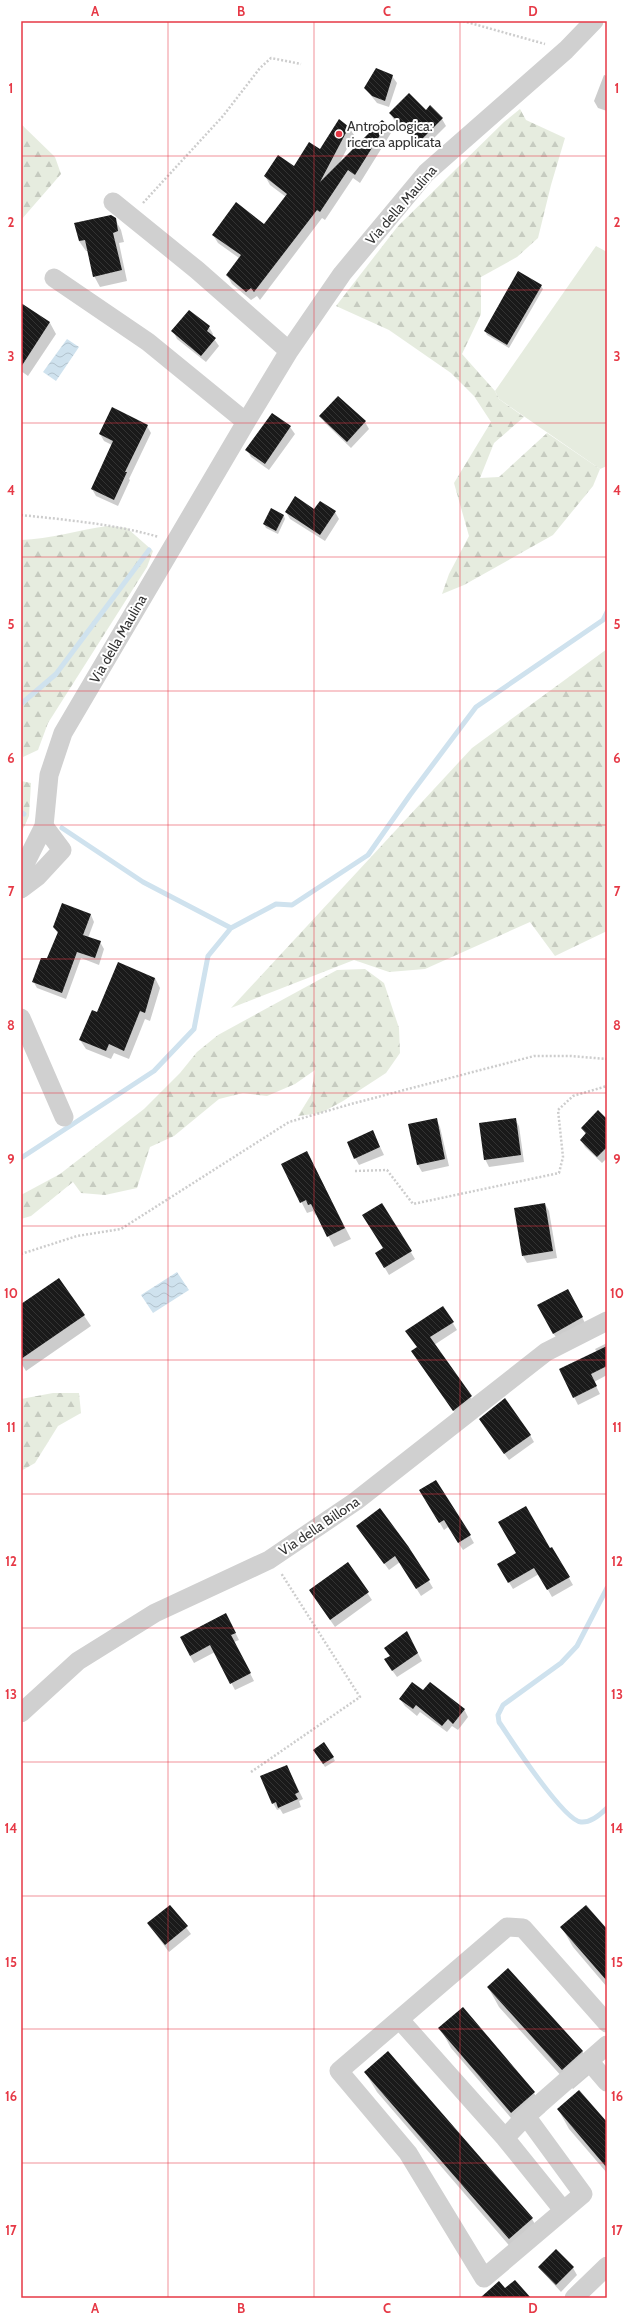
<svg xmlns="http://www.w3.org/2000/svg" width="628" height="2319" viewBox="0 0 628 2319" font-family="Cabin,sans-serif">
<defs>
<pattern id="forest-firs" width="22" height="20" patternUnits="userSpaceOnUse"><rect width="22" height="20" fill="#e6ecdf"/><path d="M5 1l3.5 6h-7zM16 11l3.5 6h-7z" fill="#c6cbc0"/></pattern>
<pattern id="water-waves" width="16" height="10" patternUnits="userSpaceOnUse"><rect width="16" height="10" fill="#cfe2ee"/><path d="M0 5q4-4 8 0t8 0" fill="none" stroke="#b2c2cd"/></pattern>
<pattern id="building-back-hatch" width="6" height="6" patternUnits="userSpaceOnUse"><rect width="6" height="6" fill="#1a1a1a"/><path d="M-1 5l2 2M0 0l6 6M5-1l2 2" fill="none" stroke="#333"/></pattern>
</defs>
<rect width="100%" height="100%" fill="#fff"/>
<path fill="#e6ecdf" d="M596 246 607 252V466L600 469 499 399 495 391Z"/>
<path fill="url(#forest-firs)" d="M520 109 526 120 565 138 551 185 538 238 517 257 481 277V314L462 354 495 391 499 399 524 417 494 443 480 478 499 477 547 433 600 469 593 486 553 535 464 585 442 594 449 574 469 536 454 483 491 422 474 396 451 373 389 330 336 306 398 226 504 122Z
M21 124 55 157 61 174 21 220Z
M107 526 127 528 153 551 147 567 48 723 38 750 23 757 21 745V540C50 539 78 530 107 526Z
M607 649V931L555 956 530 922 425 969 389 972 354 960 231 1008 472 748Z
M21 781 31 783 29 816 21 833Z
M365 969 384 983 399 1028 400 1053 386 1073 343 1101 321 1113 298 1116 311 1095 315 1070 295 1084 267 1096 243 1093 219 1099 174 1136 150 1147 137 1188 105 1195 81 1193 73 1182 31 1216 21 1219V1195L60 1174 144 1109 180 1073 197 1052 218 1035 337 970Z
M53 1393H79L81 1413 58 1426 35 1463 21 1471V1399Z"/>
<path fill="url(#water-waves)" d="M67 339 79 347 56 381 43 372Z
M177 1272 189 1290 153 1313 141 1295Z"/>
<path fill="#0003" d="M604 75 607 76V111L598 108 594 101Z
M392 76 397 83 389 107 377 103 365 88Z
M426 111 442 119 446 126 423 149 394 120 390 113Z
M339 120 349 127 354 135 339 164 386 124 391 133 360 183 353 178 325 220 322 218 260 300 257 296 251 300 232 284 227 275 239 258 218 243 213 235 264 226 286 197 270 185 265 176 294 168 321 150Z
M115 219 121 230 124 242 119 243 127 281 100 287 94 276 88 251H86L79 241Z
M541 286 543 289 509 348 487 335 485 331Z
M21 304 50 323 56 334 28 376 21 371Z
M209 327 213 334 212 336 219 346 206 362 177 339 173 331Z
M272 414 290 427 295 434 269 470 251 457 247 450Z
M321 416 365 422 369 429 351 448 325 423Z
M147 426 151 433 129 479 130 480 118 506 96 496 92 489 112 445 104 441 100 434Z
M271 510 284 516 285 519 278 534 266 528 264 524Z
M315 510 335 512 339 519 325 541 290 519 286 512Z
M91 915 94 922 88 938 100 942 104 949 99 965 81 958 66 999 37 988 33 981 48 959 58 934 54 927Z
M155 978 160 988 150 1021 145 1019 129 1059 114 1053 111 1059 86 1049 80 1040 98 1013Z
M436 1119 440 1127 449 1166 422 1172 418 1165Z
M515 1119 519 1126 524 1162 489 1167 485 1159Z
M607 1120V1158L602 1163 585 1147 581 1140 586 1135 582 1128Z
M373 1132 384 1155 359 1165 355 1158Z
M307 1152 351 1239 334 1247 317 1214 315 1215 313 1211 307 1213 282 1164Z
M382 1204 415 1259 389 1275 376 1253 384 1248Z
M545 1204 549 1211 557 1258 527 1263 523 1256Z
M59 1279 91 1326 26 1371 21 1363V1305Z
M572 1297 586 1325 558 1340 553 1333Z
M443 1307 457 1330 434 1345 475 1404 458 1417 416 1358 417 1347Z
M607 1343V1375L594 1382 600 1394 578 1405 574 1397 597 1352 595 1349Z
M484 1426 530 1435 534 1442 509 1460Z
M421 1491 470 1536 474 1543 463 1550 448 1527 444 1530Z
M357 1526 408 1546 433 1588 421 1596 400 1562 389 1570Z
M552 1548 573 1585 552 1597 539 1574 513 1589 498 1564 517 1553Z
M348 1564 372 1600 335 1627 310 1591Z
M230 1622 239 1640 234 1642 254 1681 235 1690 215 1652 194 1663 190 1656Z
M411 1640 422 1661 397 1677 389 1666 390 1656Z
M423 1692 464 1709 468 1717 458 1730 452 1726 447 1732 420 1712 417 1716 405 1706 400 1699Z
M316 1753 333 1757 335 1761 325 1767Z
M287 1766 303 1799 299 1801 301 1807 283 1814 280 1809 277 1810 273 1803Z
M170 1906 191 1934 169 1952 148 1924Z
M562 1928 607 1930V1987L573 1947Z
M488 1987 582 2051 594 2071 573 2089 499 2007Z
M462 2009 534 2093 545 2112 523 2132 451 2048 440 2028Z
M365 2072 532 2219 543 2238 520 2258 377 2092Z
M558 2109 607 2124V2173L569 2129Z
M539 2268H573L577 2275 561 2292Z"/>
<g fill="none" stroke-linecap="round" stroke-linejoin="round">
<path stroke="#cfe2ee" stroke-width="5" d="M21 704 56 674 149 550
M21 812 24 814
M62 828 143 882 231 928
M21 1158 154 1071 194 1029 208 956 231 928 276 904 292 905 368 855 410 795 476 707 603 620 607 612
M607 1588 577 1646 561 1663 503 1705 498 1715 499 1722C511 1740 564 1821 581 1822 591 1823 601 1814 607 1808"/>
</g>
<path fill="url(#building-back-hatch)" d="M376 68 393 75 385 101 372 96 364 88Z
M409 93 426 110 430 105 443 118 419 142 389 113Z
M339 119 349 127 320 182 382 120 387 124 355 175 348 170 320 212 317 210 254 292 251 288 246 292 226 275 241 255 212 235 236 202 264 224 287 194 264 176 278 155 294 166 309 142 320 149Z
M111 215 116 218 118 231 113 233 122 270 93 277 85 240 79 241 74 223Z
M518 271 542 285 507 345 484 331Z
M21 303 50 322 21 367Z
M189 310 210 326 207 331 216 338 201 356 171 331Z
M338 396 366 421 347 442 319 416Z
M112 407 148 425 125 472H127L114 500 91 489 113 441 99 434Z
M272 413 291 426 265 464 245 450Z
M295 496 314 509 320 501 336 511 320 535 285 512Z
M271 508 284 515 276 531 263 524Z
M62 903 91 914 83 935 101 941 95 958 77 952 62 993 32 982 41 958H47L58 932 53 927Z
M118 962 155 978 145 1013 140 1011 124 1051 109 1044 106 1051 79 1040 92 1010 97 1012Z
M598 1110 607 1119V1147L597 1157 580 1140 586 1133 581 1128Z
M437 1118 445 1159 417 1165 408 1124Z
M516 1118 521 1155 484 1160 479 1123Z
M373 1130 380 1147 354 1159 347 1142Z
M307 1151 345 1228 327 1237 311 1204 308 1205 306 1200 300 1203 281 1164Z
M382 1203 412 1251 384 1268 375 1253 383 1248 362 1215Z
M545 1203 553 1251 522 1256 514 1208Z
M59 1278 85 1315 21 1359V1304Z
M568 1289 583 1317 553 1334 537 1305Z
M443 1306 454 1322 430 1337 472 1396 453 1411 411 1351 417 1347 405 1331Z
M607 1346V1366L591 1374 597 1386 573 1398 559 1369Z
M505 1398 531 1435 504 1454 479 1419Z
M436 1480 471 1535 458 1543 444 1520 439 1523 419 1490Z
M526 1506 550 1548 552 1547 570 1577 547 1590 534 1568 508 1583 497 1564 516 1553 498 1522Z
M380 1508 408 1546 430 1580 416 1589 395 1556 384 1564 356 1526Z
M348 1562 369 1592 330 1620 309 1590Z
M226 1613 236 1633 231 1635 251 1673 230 1684 210 1645 190 1656 180 1637Z
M407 1631 418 1653 392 1671 384 1659 390 1656 384 1648Z
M412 1682 423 1690 430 1682 465 1709 453 1724 448 1719 442 1726 416 1705 413 1709 399 1699Z
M324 1742 334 1757 323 1764 313 1750Z
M287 1765 299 1792 295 1794 298 1799 278 1808 276 1802 272 1804 260 1776Z
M170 1905 188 1926 165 1945 147 1923Z
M586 1905 607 1929V1981L560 1927Z
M508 1968 583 2051 562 2070 487 1987Z
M463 2007 535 2092 511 2113 438 2028Z
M388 2051 533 2218 509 2239 364 2072Z
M579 2090 607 2122V2168L557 2109Z
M556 2249 574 2267 556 2285 538 2267Z
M515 2280 531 2298H480L499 2281 505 2288Z"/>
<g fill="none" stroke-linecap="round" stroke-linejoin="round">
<path stroke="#cdcdcd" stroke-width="2.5" stroke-dasharray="2 2" stroke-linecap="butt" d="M463 21 545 44
M143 203 223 116 260 68 271 58 301 64
M21 515C68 520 114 524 159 537
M355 1171 387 1170 413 1204 559 1173 563 1157 558 1110 573 1096 607 1086
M21 1254 77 1236 121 1229 289 1122 351 1104 534 1056H571L607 1059
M251 1772 360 1697 281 1573"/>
<path stroke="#d0d0d0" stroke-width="19" d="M113 202 197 270 289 351
M54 278 148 342 246 422
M21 867 25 864 44 826 49 775 63 733 246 422 289 351 342 274 426 173 566 50 594 21
M21 889 37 877 62 850 44 826
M21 1018 64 1117
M21 1713 78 1661 155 1613 269 1560 356 1501 546 1352 607 1321
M400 2020 505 2138 563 2210
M589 2061 607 2082
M526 2116 583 2194 484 2278 408 2153 339 2071 507 1927 523 1928 607 2023
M505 2138 526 2116 607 2045
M574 2298 607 2266"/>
</g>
<path fill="none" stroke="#e63946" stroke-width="1" stroke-opacity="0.55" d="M168 21V2298M314 21V2298M460 21V2298M21 156H607M21 290H607M21 423H607M21 557H607M21 691H607M21 825H607M21 959H607M21 1093H607M21 1226H607M21 1360H607M21 1494H607M21 1628H607M21 1762H607M21 1896H607M21 2029H607M21 2163H607"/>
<circle fill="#e63946" stroke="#fff" stroke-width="1.5" cx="339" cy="134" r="4"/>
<g text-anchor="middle" stroke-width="4" stroke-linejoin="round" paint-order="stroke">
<g font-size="14" fill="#333" stroke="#fff" text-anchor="start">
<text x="347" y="131">Antropologica:<tspan x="347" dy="16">ricerca applicata</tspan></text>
</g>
<g font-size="14" fill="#333" stroke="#fff">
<text transform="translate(401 205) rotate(-49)" y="5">Via della Maulina</text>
<text transform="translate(118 639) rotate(-60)" y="5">Via della Maulina</text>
<text transform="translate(319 1526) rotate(-34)" y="5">Via della Billona</text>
</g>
</g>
<rect width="628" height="2319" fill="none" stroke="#ffffff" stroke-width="44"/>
<rect x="22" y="22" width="584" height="2275" fill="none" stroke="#e63946" stroke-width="1.5"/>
<g font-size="13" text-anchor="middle" font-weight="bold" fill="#e63946">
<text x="95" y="16">A</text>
<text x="241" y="16">B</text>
<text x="387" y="16">C</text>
<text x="533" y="16">D</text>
<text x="11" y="93">1</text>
<text x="617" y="93">1</text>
<text x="11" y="227">2</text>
<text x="617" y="227">2</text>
<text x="11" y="361">3</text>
<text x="617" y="361">3</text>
<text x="11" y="495">4</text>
<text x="617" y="495">4</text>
<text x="11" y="629">5</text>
<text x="617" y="629">5</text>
<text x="11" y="763">6</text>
<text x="617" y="763">6</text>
<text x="11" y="896">7</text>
<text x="617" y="896">7</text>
<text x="11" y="1030">8</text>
<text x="617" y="1030">8</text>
<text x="11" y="1164">9</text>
<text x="617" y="1164">9</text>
<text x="11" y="1298">10</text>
<text x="617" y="1298">10</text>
<text x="11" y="1432">11</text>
<text x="617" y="1432">11</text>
<text x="11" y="1566">12</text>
<text x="617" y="1566">12</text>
<text x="11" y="1699">13</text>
<text x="617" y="1699">13</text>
<text x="11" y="1833">14</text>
<text x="617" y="1833">14</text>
<text x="11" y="1967">15</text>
<text x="617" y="1967">15</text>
<text x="11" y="2101">16</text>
<text x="617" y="2101">16</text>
<text x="11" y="2235">17</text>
<text x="617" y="2235">17</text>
<text x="95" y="2313">A</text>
<text x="241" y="2313">B</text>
<text x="387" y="2313">C</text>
<text x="533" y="2313">D</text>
</g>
</svg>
